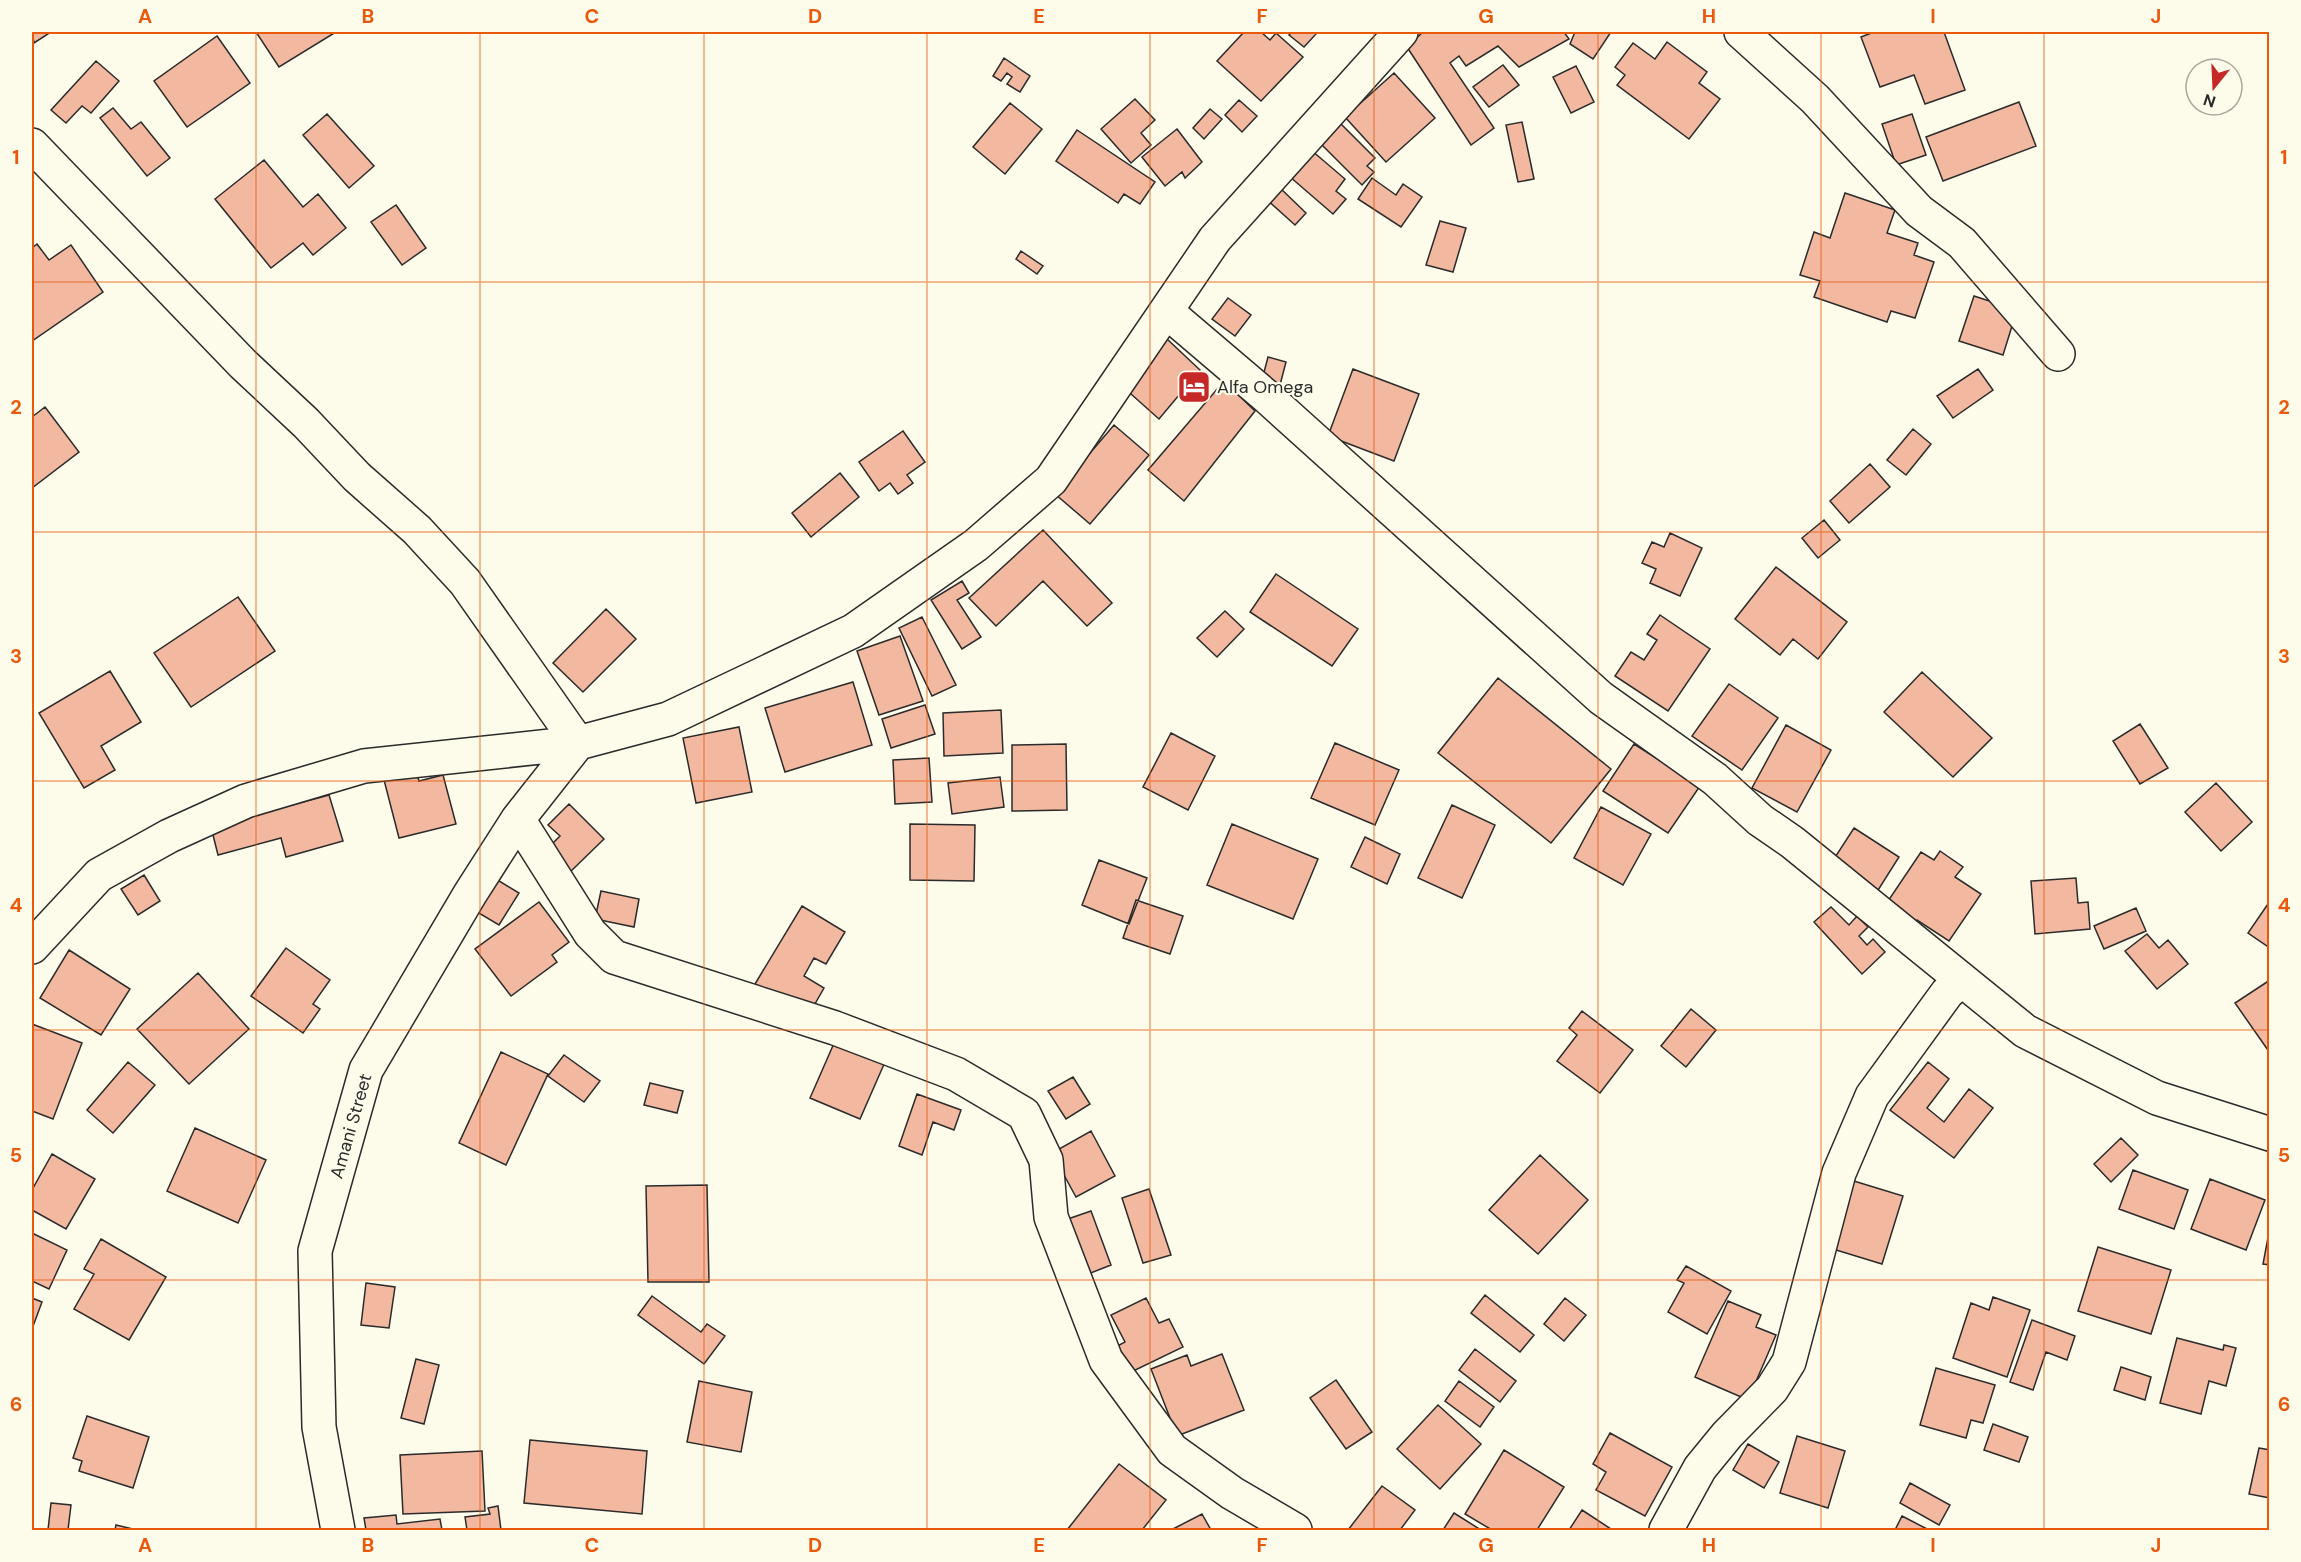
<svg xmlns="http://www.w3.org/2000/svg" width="2301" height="1562" viewBox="0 0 2301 1562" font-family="'DM Sans',sans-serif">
<rect width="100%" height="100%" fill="#fdfbea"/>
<path fill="#f2b8a0" stroke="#2b2b2b" stroke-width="1.5" d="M32 32H51L34 43Z
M256 32H336L279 67Z
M1244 32H1261L1270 40 1276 33 1303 57 1261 101 1217 61Z
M1292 32H1313L1316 34 1304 47 1289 35Z
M1423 32H1564L1569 39 1519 67 1498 46 1466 66 1459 56 1450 63 1494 128 1471 145 1407 47Z
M1575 32H1611L1593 59 1570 44Z
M1874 32H1944L1965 90 1925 104 1914 75 1880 87 1861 37Z
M217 36 250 83 187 127 154 81Z
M1667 42 1707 72 1699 83 1720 99 1689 139 1617 85 1625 75 1615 67 1633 43 1655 59Z
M1004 58 1030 76 1020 92 1007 84 1012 77 1007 73 1001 81 993 76Z
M96 61 119 81 91 113 82 106 66 123 51 110Z
M1503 65 1519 85 1489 107 1473 87Z
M1576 66 1594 102 1571 113 1553 77Z
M1394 73 1435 118 1386 162 1345 117Z
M1135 99 1155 120 1141 133 1151 145 1131 163 1101 129Z
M1239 100 1257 116 1242 132 1225 115Z
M2019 102 2036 146 1943 181 1926 137Z
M1010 103 1042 129 1005 174 973 147Z
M113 108 131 129 141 122 170 158 147 176 100 118Z
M1210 109 1222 119 1204 139 1193 128Z
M327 114 374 166 349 188 303 135Z
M1912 114 1926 155 1896 165 1882 124Z
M1335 118 1375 158 1367 166 1374 172 1362 185 1315 138Z
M1522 122 1534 179 1518 182 1506 125Z
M1177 129 1202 162 1185 178 1182 172 1165 186 1142 157Z
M1077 130 1155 182 1140 204 1124 194 1118 203 1056 161Z
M1304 144 1345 179 1336 191 1346 199 1333 214 1282 170Z
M264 160 303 207 318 194 346 228 313 255 303 243 271 268 215 199Z
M1372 178 1396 195 1403 184 1422 197 1401 227 1358 199Z
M1278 186 1306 213 1295 225 1266 199Z
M1845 193 1895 210 1887 233 1918 243 1914 255 1934 262 1915 318 1891 311 1887 322 1814 297 1820 281 1800 275 1814 232 1830 238Z
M396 205 426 248 402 265 371 222Z
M1440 221 1466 228 1453 272 1426 265Z
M37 244 49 260 71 245 103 292 32 341V248Z
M1021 251 1043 266 1037 274 1016 259Z
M1974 296 2017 310 2003 355 1959 341Z
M1228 298 1251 315 1235 336 1212 319Z
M1166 338 1200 370 1159 419 1122 386Z
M1268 357 1286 362 1280 385 1262 380Z
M1353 369 1419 394 1394 461 1328 436Z
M1978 369 1993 390 1953 418 1937 396Z
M1224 381 1255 411 1184 501 1148 470Z
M45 407 79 452 32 488V417Z
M1114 425 1149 455 1090 524 1055 494Z
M1913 429 1931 444 1906 475 1887 460Z
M903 431 925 462 907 475 913 483 898 494 890 483 879 491 859 462Z
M1870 464 1890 487 1849 523 1830 501Z
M840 473 859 497 811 537 792 513Z
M1824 520 1840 540 1818 558 1802 538Z
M1043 530 1112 603 1087 626 1043 581 996 626 969 598Z
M1670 533 1702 548 1680 596 1650 583 1656 569 1642 563 1652 542 1664 547Z
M1776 567 1847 622 1818 659 1793 639 1780 655 1735 619Z
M1276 574 1358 629 1332 666 1250 612Z
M962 581 969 593 957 600 981 637 962 649 931 600Z
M238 597 275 651 191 707 154 653Z
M606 609 636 639 583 692 553 663Z
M1225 611 1244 629 1217 657 1197 638Z
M1660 615 1710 649 1668 711 1615 676 1631 652 1644 660 1657 640 1647 634Z
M922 617 956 685 932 696 899 628Z
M900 636 923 701 879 715 857 651Z
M110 671 141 722 101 746 115 770 84 788 39 713Z
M1922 672 1992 738 1953 777 1884 712Z
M1498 678 1611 769 1551 843 1438 753Z
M853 682 872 745 785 772 765 708Z
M1729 684 1778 718 1742 770 1692 736Z
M925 705 935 734 891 748 882 719Z
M1001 710 1003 753 944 756 943 713Z
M2140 724 2168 768 2140 784 2113 741Z
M1786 725 1831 750 1797 812 1752 788Z
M739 727 752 792 696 803 683 738Z
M1171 733 1215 756 1188 810 1143 787Z
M1335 743 1399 770 1375 825 1311 798Z
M1066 744 1067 810 1012 811V745Z
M1634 744 1700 786 1668 833 1603 791Z
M929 758 932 802 895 804 893 760Z
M415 768 419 781 443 775 456 824 399 838 383 776Z
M1000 777 1004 807 952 814 948 783Z
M2216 783 2252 822 2221 851 2185 812Z
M329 795 343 841 286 857 281 838 218 855 211 827Z
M569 804 604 839 567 875 544 852 560 836 548 825Z
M1452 805 1495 825 1462 898 1418 878Z
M1601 807 1651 834 1623 885 1574 858Z
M910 824 975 825 974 881 910 880Z
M1232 824 1318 859 1293 919 1207 885Z
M1854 828 1899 857 1875 895 1830 865Z
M1365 837 1400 854 1387 884 1351 867Z
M1940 851 1963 867 1955 877 1981 894 1949 941 1917 920 1913 926 1884 907 1921 852 1934 860Z
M1099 860 1147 878 1129 924 1082 905Z
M144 875 160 901 138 915 121 889Z
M491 876 519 893 499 925 472 909Z
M2076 878 2078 903 2088 902 2090 929 2035 934 2031 881Z
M601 891 639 899 634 927 595 919Z
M1136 900 1183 916 1170 954 1123 938Z
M2270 901V948L2248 933Z
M539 902 569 942 552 955 557 962 511 996 475 949Z
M802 906 845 932 826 964 814 958 804 976 824 988 812 1009 788 1004 755 984Z
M1831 907 1849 925 1857 916 1868 927 1859 936 1867 945 1873 939 1885 952 1862 974 1814 922Z
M2136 908 2146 931 2104 949 2094 926Z
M2147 934 2159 948 2168 940 2188 964 2157 989 2125 951Z
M286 948 330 980 313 1004 320 1009 303 1033 251 996Z
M69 950 130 989 101 1035 40 998Z
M198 973 249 1029 189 1084 137 1029Z
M2270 980V1053L2235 1003Z
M1691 1009 1716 1030 1686 1067 1661 1046Z
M1582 1011 1633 1050 1600 1093 1557 1061 1577 1035 1569 1028Z
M32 1024 82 1043 53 1119 32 1111Z
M835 1041 885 1062 860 1119 810 1098Z
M501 1052 548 1074 506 1165 459 1143Z
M564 1055 600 1081 584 1102 548 1076Z
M128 1062 155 1085 113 1133 87 1110Z
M1928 1062 1949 1079 1927 1108 1944 1122 1969 1089 1993 1108 1954 1158 1890 1110Z
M1073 1077 1090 1104 1066 1119 1048 1091Z
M650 1083 683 1091 677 1113 644 1105Z
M917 1094 961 1110 954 1130 933 1122 922 1155 899 1146Z
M195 1128 266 1160 238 1223 167 1191Z
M1091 1131 1115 1176 1076 1197 1052 1153Z
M2121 1138 2138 1155 2111 1182 2094 1164Z
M52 1154 95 1179 66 1229 32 1210V1190Z
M1540 1155 1588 1200 1538 1254 1489 1210Z
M2133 1170 2188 1190 2174 1229 2119 1209Z
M1844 1178 1903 1196 1882 1264 1823 1246Z
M2210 1179 2265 1200 2246 1250 2191 1229Z
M707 1185 709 1282H648L646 1186Z
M1149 1189 1171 1255 1143 1263 1122 1198Z
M1091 1211 1111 1265 1083 1276 1062 1221Z
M2270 1227V1265L2263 1264Z
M32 1233 67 1250 49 1289 32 1281Z
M101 1239 166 1277 129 1340 74 1309 94 1274 84 1269Z
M2098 1247 2171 1270 2151 1334 2078 1311Z
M1686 1266 1731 1291 1707 1334 1668 1312 1684 1283 1677 1280Z
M366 1283 395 1287 389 1328 361 1325Z
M1485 1295 1534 1335 1520 1352 1471 1313Z
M652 1296 701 1332 707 1324 725 1336 704 1364 638 1315Z
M1993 1297 2030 1310 2007 1377 1953 1358 1971 1303 1989 1310Z
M32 1298 42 1302 32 1329Z
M1146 1298 1159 1323 1169 1319 1183 1347 1125 1375 1112 1349 1125 1342 1111 1315Z
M1565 1298 1586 1315 1564 1341 1544 1324Z
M1728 1301 1761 1315 1756 1327 1776 1335 1748 1400 1695 1377Z
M2032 1320 2075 1336 2067 1360 2046 1352 2033 1390 2010 1382Z
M2177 1338 2223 1350 2224 1345 2236 1348 2226 1386 2209 1381 2201 1414 2160 1403Z
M1475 1349 1516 1381 1500 1402 1459 1370Z
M1222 1354 1244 1410 1177 1436 1151 1369 1187 1355 1191 1366Z
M416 1359 439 1365 424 1424 401 1418Z
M2121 1367 2151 1377 2145 1400 2114 1390Z
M1936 1368 1995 1385 1983 1423 1971 1420 1966 1438 1920 1425Z
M1336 1380 1372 1432 1346 1449 1310 1398Z
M699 1381 752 1392 741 1452 687 1442Z
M1459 1381 1494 1407 1480 1427 1445 1401Z
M1438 1405 1481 1444 1440 1489 1397 1449Z
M87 1416 149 1437 133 1488 79 1471 82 1461 73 1458Z
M1993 1424 2028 1437 2019 1462 1984 1450Z
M1610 1433 1672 1467 1645 1516 1596 1490 1606 1472 1593 1464Z
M1797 1436 1845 1451 1828 1508 1780 1493Z
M530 1440 647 1451 642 1514 524 1503Z
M1748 1444 1779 1462 1764 1488 1733 1470Z
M2259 1448 2270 1450V1498L2249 1494Z
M1504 1450 1564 1487 1537 1530H1492L1465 1514Z
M482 1451 485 1511 403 1514 400 1455Z
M1119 1464 1166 1500 1142 1530H1067Z
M1910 1483 1950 1505 1939 1525 1900 1503Z
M1382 1486 1415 1510 1400 1530H1348Z
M51 1503 71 1505 68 1530H48Z
M498 1506 501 1530H467L465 1517 490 1514 488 1508Z
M1582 1510 1611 1529 1569 1530Z
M1454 1513 1481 1530H1443Z
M1202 1514 1211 1530H1171Z
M396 1515 397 1524 440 1519 442 1530H366L364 1518Z
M1902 1516 1929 1530H1895Z
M116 1525 137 1530H115Z"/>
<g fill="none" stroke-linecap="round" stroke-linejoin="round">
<g stroke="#2b2b2b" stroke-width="36">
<path id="street" d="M1741 32 1815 99 1919 211 1962 243 2058 354
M32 145 243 364 306 423 357 477 417 530 465 582 578 743
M1166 311 1267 397 1601 698 1715 779 1760 820 1792 842 2025 1031 2157 1098 2270 1134
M518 819 590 933 614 957 835 1028 956 1074 1024 1114 1046 1160 1051 1217 1106 1360 1172 1450 1232 1493 1295 1530
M32 947 99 875 169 836 246 801 364 766 578 743 668 719 853 631 976 545 1051 480 1215 239 1401 32
M338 1530 319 1427 315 1251 366 1070 470 894 518 819 578 743
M1666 1530 1700 1468 1727 1435 1772 1389 1789 1362 1839 1173 1872 1096 1947 993 1961 980"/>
</g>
<use href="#street" stroke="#fdfbea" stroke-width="33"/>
</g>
<path fill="none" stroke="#e8590c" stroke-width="1.5" stroke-opacity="0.55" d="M256 32V1530M480 32V1530M704 32V1530M927 32V1530M1150 32V1530M1374 32V1530M1598 32V1530M1821 32V1530M2044 32V1530M32 282H2270M32 532H2270M32 781H2270M32 1030H2270M32 1280H2270"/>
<defs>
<g id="hotel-square" transform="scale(1.725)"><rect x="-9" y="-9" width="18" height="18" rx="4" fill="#c62828" stroke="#fdfbea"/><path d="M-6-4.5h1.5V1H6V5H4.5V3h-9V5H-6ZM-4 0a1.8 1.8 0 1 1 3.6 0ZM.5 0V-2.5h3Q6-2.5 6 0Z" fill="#fff"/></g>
</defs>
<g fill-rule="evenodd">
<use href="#hotel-square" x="1194" y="387"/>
</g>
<g text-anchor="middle" stroke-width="4.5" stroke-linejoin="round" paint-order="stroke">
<g font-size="18" fill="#2b2b2b" stroke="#fdfbea" text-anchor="start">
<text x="1217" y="393">Alfa Omega</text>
</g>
<g font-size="18" fill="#2b2b2b" stroke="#fdfbea">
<text transform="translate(351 1126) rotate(-74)" y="6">Amani Street</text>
</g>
</g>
<rect width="2301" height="1562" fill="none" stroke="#fdfbea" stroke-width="66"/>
<g transform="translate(2214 87) rotate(198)"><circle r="28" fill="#fdfbea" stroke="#a9a89e" stroke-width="1.5"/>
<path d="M0-4.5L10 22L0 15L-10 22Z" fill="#c62828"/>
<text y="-9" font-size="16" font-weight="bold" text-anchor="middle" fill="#2b2b2b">N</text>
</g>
<rect x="33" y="33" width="2235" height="1496" fill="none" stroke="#e8590c" stroke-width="2"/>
<g font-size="20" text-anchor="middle" font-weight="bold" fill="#e8590c">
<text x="145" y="23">A</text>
<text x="368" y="23">B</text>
<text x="592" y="23">C</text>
<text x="815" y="23">D</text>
<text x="1039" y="23">E</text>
<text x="1262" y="23">F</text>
<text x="1486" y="23">G</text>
<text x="1709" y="23">H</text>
<text x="1933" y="23">I</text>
<text x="2156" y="23">J</text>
<text x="16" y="164">1</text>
<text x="2284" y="164">1</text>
<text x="16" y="414">2</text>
<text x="2284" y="414">2</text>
<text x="16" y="663">3</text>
<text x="2284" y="663">3</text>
<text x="16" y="912">4</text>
<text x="2284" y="912">4</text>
<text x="16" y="1162">5</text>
<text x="2284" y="1162">5</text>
<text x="16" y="1411">6</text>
<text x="2284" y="1411">6</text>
<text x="145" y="1552">A</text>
<text x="368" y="1552">B</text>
<text x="592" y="1552">C</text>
<text x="815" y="1552">D</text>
<text x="1039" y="1552">E</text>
<text x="1262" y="1552">F</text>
<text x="1486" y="1552">G</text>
<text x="1709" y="1552">H</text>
<text x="1933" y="1552">I</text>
<text x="2156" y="1552">J</text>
</g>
</svg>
